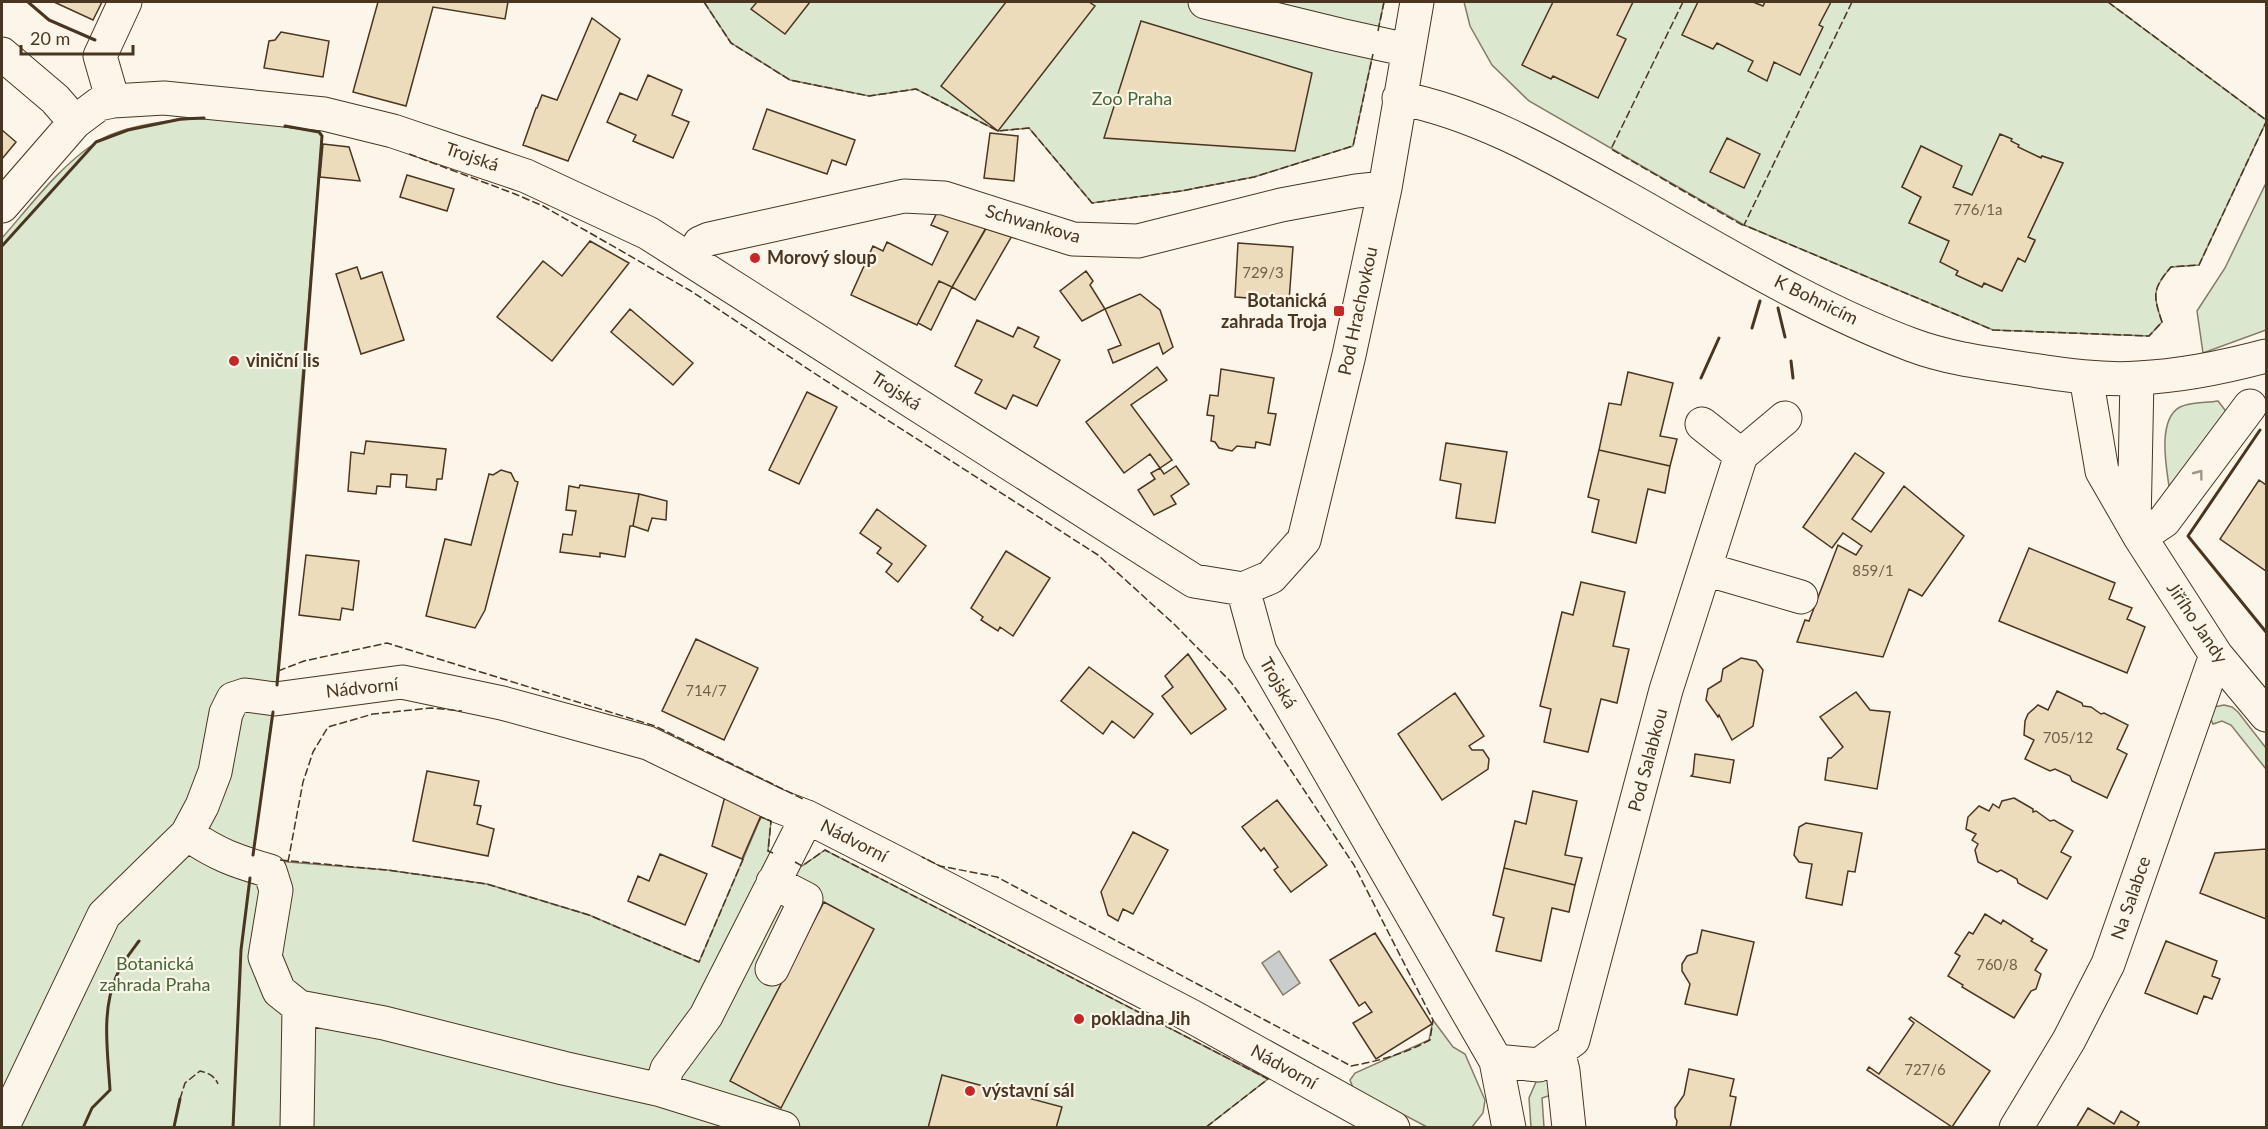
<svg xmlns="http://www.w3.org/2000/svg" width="2268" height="1129" viewBox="0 0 2268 1129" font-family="Lato,sans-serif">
<rect width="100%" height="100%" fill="#fbf6e9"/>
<path fill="#dce7d0" stroke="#887966" stroke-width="1.5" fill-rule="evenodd" d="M704 2H1384L1353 146 1254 177 1181 191 1092 203 1029 128 998 131 916 89 869 96 790 80 731 43Z
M1464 2H2108L2266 120V122L2199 265 2171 267C2152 289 2153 295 2162 322L2149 336 1993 330 1744 225 1529 101 1492 65 1470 26ZM1921 146 1961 166 1953 187 1972 195 2042 156 2063 163 2028 237 2035 241 2025 261 2018 258 2002 291 1984 283 1982 287 1956 275 1958 271 1949 241 1909 223 1921 197 1902 187Z
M211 118 267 124 319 132 322 136 278 671 253 855 288 862 387 870 487 884 589 915 699 962 761 817 771 821 768 851 802 866 825 850 1268 1079 1205 1128H2V238C31 205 59 167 95 143 123 124 178 119 211 118Z
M2266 183V330L2203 353 2197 311 2225 268Z
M2218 401 2228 414 2170 493C2167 471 2156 420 2180 407 2191 402 2206 403 2218 401Z
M2224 705 2232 707 2238 712 2266 748V769L2231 725 2222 721 2213 724 2208 713 2214 707Z
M1433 1020 1453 1047 1465 1054 1485 1100 1483 1113 1472 1127H1427L1353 1088 1350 1080 1355 1073 1429 1040Z
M1539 1075 1551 1077V1095L1542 1098 1544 1127H1531L1529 1098Z"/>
<path fill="#c9cecd" stroke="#887966" stroke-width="1.5" d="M1279 951 1300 983 1283 995 1262 963Z"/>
<path fill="#ecdcbc" stroke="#4a3520" stroke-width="1.5" d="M54 2H102L93 20Z
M378 2H508L505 19 433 7 406 106 353 92Z
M757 2H810L785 34 751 9Z
M1006 2H1089L1095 6 998 131 941 86Z
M1553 2H1633L1617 35 1626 39 1598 98 1553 76 1551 79 1522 65Z
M1698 2H1753L1763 6 1765 2H1831L1819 25 1823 27 1800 75 1774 62 1767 81 1748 71 1753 61 1717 43 1713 49 1682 35Z
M592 18 620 39 568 161 523 145 536 108H537L542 95 557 100Z
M1141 21 1312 73 1295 151 1104 138Z
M281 32 329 41 323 77 264 68 269 41 275 40Z
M648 75 682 90 672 115 689 122 673 158 633 141 636 135 607 122 620 93 637 100Z
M767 109 855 140 846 165 832 160 827 174 753 149Z
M2 130 16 142 2 159Z
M990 133 1018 136 1014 181 984 178Z
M2000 134 2012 139 2011 141 2019 145 2018 147 2041 158 2042 156 2063 163 2028 237 2035 240 2025 262 2018 258 2002 291 1984 283 1982 287 1956 275 1958 271 1940 262 1949 241 1909 223 1921 197 1902 187 1921 146 1962 166 1953 187 1972 195Z
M1727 138 1760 154 1744 188 1710 172Z
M323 144 349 147 360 181 320 177Z
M407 175 454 189 447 211 400 197Z
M944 198 991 219 952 287 939 281 917 325 851 295 873 246 883 251 887 242 932 265 948 232 931 225Z
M991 220 1013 234 975 300 952 287Z
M590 241 629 263 552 361 497 317 543 261 562 276Z
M1238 243 1293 247 1289 301 1235 297Z
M357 267 361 279 382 272 404 340 361 354 336 274Z
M1086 271 1093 281 1090 285 1105 309 1082 321 1060 291Z
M939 281 952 287 931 330 918 323Z
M1140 294 1160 310 1173 347 1163 354 1159 343 1113 363 1108 350 1121 345 1105 309Z
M630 309 693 363 673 385 611 332Z
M977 320 1013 337 1018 327 1039 337 1034 347 1060 360 1037 406 1013 395 1006 409 975 393 982 380 955 366Z
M1157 367 1167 380 1131 405 1172 460 1160 468 1150 454 1124 473 1086 422Z
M1221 369 1274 378 1268 413 1276 414 1270 445 1256 442 1255 448 1237 446 1232 451 1219 448 1215 442 1211 441 1214 416 1207 415 1210 395 1218 396Z
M1628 372 1673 383 1660 436 1677 439 1670 466 1599 450 1609 403 1621 405Z
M807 392 837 407 799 484 769 470Z
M366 441 446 449 442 479H437L436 490 406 487 407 475 391 474 390 487 377 486 376 494 348 491 351 452 364 454Z
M1446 443 1507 452 1495 523 1456 518 1461 484 1440 480Z
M1599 450 1670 466 1665 493 1648 489 1636 543 1592 532 1599 500 1588 497Z
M1855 453 1884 473 1852 519 1871 532 1904 486 1964 536 1922 596 1909 589 1883 657 1797 642 1805 620 1809 621 1838 545 1856 555 1862 546 1843 533 1832 548 1803 527Z
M1176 466 1189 484 1171 496 1176 504 1154 515 1138 490 1155 479 1151 473 1160 468 1164 474Z
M501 470 511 473 515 481 518 482 485 610 475 628 426 616 445 539 471 545 489 474 493 475Z
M2259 480 2266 485V571L2220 539Z
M580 485 639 494 633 526H630L625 557 600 553V557L560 552 563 534 572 535 576 511 566 510 569 486 579 488Z
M639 494 667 501 666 520 652 518 648 531 633 526Z
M877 509 926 546 898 582 886 572 892 564 877 553 881 548 860 533Z
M2029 548 2115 583 2109 599 2132 608 2127 619 2145 627 2127 673 1999 621Z
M1006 551 1050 578 1013 636 1000 627 998 631 981 620 983 617 971 608Z
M306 555 359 561 353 610 342 608 340 620 299 615Z
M1581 582 1625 592 1613 646 1629 649 1617 703 1601 699 1588 752 1544 742 1551 709 1540 706 1562 612 1573 615Z
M696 639 758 668 724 740 662 711Z
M1188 654 1226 709 1191 734 1162 696 1173 687 1165 676Z
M1741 658 1756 661 1763 670 1753 726 1732 740 1719 715 1718 717 1706 700 1708 689 1721 681 1723 669Z
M1089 667 1153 714 1134 738 1112 721 1103 734 1061 701Z
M2057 691 2082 703 2083 706 2091 707 2101 714 2104 713 2128 725 2117 749 2127 754 2107 798 2072 781 2070 776 2055 769 2050 771 2025 759 2034 740 2024 735 2025 721 2028 714 2038 705 2048 710Z
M1856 692 1870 710 1890 712 1877 789 1825 780 1828 758H1831L1843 747 1820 717Z
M1455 693 1484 736 1469 746 1472 750H1483L1489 759 1488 769 1442 800 1398 734Z
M1695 754 1734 760 1730 783 1691 776 1693 774Z
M427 771 479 781 474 805 481 806 477 824 494 829 488 856 413 841Z
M1533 791 1577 801 1565 855 1582 858 1575 885 1504 868 1515 821 1526 824Z
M725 796 762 813 742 859 712 846Z
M2014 798 2033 809V812L2036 811 2050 821 2054 820 2073 831 2061 852 2071 857 2047 899 2018 883 2017 879 2001 870 1997 872 1978 862 1975 850 1978 844 1972 840 1976 834 1966 829 1968 817 1979 806 1989 811 1993 804 1999 808 2002 801Z
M1277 800 1327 865 1291 892 1274 870 1278 867 1264 848 1261 851 1242 827Z
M1806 823 1862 833 1855 872 1848 871 1842 905 1806 898 1812 864 1799 862 1794 855 1799 827Z
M1133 832 1168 850 1133 914 1123 909 1118 921 1108 915 1101 892Z
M2266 849V919L2200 893 2215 853Z
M660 854 707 874 685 925 628 901 638 876 649 881Z
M1504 868 1575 885 1569 912 1552 908 1541 961 1496 951 1504 918 1493 915Z
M824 902 874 929 781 1108 730 1081Z
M1985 914 2001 924 2003 920 2033 939 2031 941 2047 950 2035 970 2041 974 2036 989 2031 991 2014 1018 1962 987 1963 985 1948 976 1960 956 1955 953 1969 932 1973 934Z
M1702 930 1754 942 1737 1015 1685 1004 1690 984 1682 971V964L1687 956 1697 953Z
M1375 933 1432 1024 1376 1059 1353 1023 1372 1012 1365 1002 1359 1006 1330 960Z
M2166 941 2217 961 2212 976 2220 979 2212 999 2204 996 2197 1014 2145 993Z
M1911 1017 1990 1071 1952 1127 1867 1070 1869 1067 1879 1074 1914 1023 1909 1019Z
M1689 1069 1734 1079 1730 1096 1736 1097 1730 1128H1676L1677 1121 1675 1117V1108L1684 1095Z
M942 1075 1062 1107 1056 1128H928Z
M2088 1108 2114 1124 2121 1111 2139 1122 2136 1128H2076Z"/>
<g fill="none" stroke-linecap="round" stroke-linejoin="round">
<g stroke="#4a3520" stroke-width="35">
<path id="minor" d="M1205 2 1340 35 1408 50
M2 54 55 99 75 122
M1399 98C1481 114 1553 157 1625 197 1718 249 1811 307 1912 345 1944 357 1978 362 2012 367 2053 373 2096 381 2138 378 2181 376 2225 367 2266 356
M113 101 100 56 125 2
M2 206 75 122 99 104 113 101 164 98 324 114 393 131 526 176 648 233 1194 581 1243 589
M692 260 700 243 709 239 904 196 944 198 1073 239 1138 241 1281 205 1356 191 1385 188
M2086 377 2102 471 2140 537 2216 655 2266 715
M1702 424 1741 455
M2134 526 2137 378
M2140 537 2164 521 2250 406
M1705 569 1801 597
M1243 589 1271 577 1304 540 1349 355 1385 188 1417 2
M1243 589 1260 651 1496 1061 1509 1128
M187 834C218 855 235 861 270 871L276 890 265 957 279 991 299 1007 384 1023 563 1068 661 1090 783 1128
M772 969 806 899 773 882
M1558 1051 1563 1071 1569 1128
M1496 1061 1539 1065 1573 1040 1666 690 1741 455 1785 418
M661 1090 667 1069 706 1016 807 817
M2 1128 104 915 187 834 202 806 215 772 226 713 233 699 245 695 275 699 402 682 502 703 648 743 778 806 807 817 897 863 1191 1016 1393 1128
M297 1128 299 1007
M2016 1128 2069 1040 2108 964 2216 655"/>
</g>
<use href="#minor" stroke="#fbf6e9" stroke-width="33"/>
<path stroke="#4a3520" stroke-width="1.5" stroke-dasharray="8 3" stroke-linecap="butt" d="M704 2 731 43 790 80 869 96 916 89 998 131 1029 128 1092 203 1181 191 1254 177 1353 146 1373 54
M1683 2 1611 149 1744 226
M1852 2 1744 225 1993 330 2149 336 2162 322C2153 295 2152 289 2171 267L2199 265 2266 122
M2108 2 2266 120
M1378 31 1384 2
M409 154 515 194 543 206 691 291 814 373 1098 555 1175 625 1230 681 1242 697 1354 865 1433 1020 1430 1040C1404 1054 1379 1061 1351 1066L997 877 940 866 922 857
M278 671 304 661 387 643 655 726 803 799
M759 821 761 817 771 821 768 851 773 853
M280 860 387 870 487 884 589 915 699 962 744 857
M288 862 303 782 313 752 328 727 373 714 431 708 462 711
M795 862 802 866 825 850 1268 1079 1205 1128
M180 1099 185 1083 200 1071C208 1073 214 1075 218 1084"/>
<path stroke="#4a3520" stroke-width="3" d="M28 2 49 20 95 40
M2 246 96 142 128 130 181 119 204 118
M1778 308 1785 337
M1752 328 1760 301
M1791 361 1793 378
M1701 378 1719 338
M2260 430 2188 536 2266 632
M277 685 295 488 322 136 319 132 285 126
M253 855 273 712
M174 1127 180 1099
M83 1128 92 1108 110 1090C108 1054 101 1012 116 977 121 964 130 953 139 941
M233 1128 241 950 250 878"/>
</g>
<defs><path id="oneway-chevron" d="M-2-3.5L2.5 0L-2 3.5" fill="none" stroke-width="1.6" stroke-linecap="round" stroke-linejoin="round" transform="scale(1.5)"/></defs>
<use stroke="#a29684" href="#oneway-chevron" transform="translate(2199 474) rotate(-53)"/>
<g fill="#c62828" stroke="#fbf6e9" stroke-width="2">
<circle cx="755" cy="258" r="6"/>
<rect x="1333" y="305" width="12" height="12" rx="3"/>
<circle cx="234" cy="361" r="6"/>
<circle cx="1079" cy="1019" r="6"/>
<circle cx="970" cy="1091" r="6"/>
</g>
<g text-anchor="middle" stroke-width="4.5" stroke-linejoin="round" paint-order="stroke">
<g font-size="15" fill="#725f47">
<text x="1978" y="215">776/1a</text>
<text x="1263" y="278">729/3</text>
<text x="1873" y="576">859/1</text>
<text x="706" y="696">714/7</text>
<text x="2068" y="743">705/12</text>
<text x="1997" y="970">760/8</text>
<text x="1925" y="1075">727/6</text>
</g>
<g font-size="18" fill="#436837" stroke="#fbf6e9">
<text x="1132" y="105">Zoo Praha</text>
<text x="155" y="970">Botanická<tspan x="155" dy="21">zahrada Praha</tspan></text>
</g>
<g font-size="18" fill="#4a3520" stroke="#fbf6e9">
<text transform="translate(472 157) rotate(19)" y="6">Trojská</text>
<text transform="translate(1033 224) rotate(16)" y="6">Schwankova</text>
<text transform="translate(1816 300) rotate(26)" y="6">K Bohnicím</text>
<text transform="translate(1358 311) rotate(-78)" y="6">Pod Hrachovkou</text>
<text transform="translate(896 391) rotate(33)" y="6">Trojská</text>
<text transform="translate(2197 623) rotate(56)" y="6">Jiřího Jandy</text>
<text transform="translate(1278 683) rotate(60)" y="6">Trojská</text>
<text transform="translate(362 688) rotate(-6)" y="6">Nádvorní</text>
<text transform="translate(1648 760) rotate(-75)" y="6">Pod Salabkou</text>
<text transform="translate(854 841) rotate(27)" y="6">Nádvorní</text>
<text transform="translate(2131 898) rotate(-71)" y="6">Na Salabce</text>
<text transform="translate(1284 1067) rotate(29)" y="6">Nádvorní</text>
</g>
<g font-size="18" font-weight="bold" fill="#4a3520" stroke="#fbf6e9" text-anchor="start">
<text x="767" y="264">Morový sloup</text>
<text x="1327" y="307" text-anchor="end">Botanická<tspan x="1327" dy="21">zahrada Troja</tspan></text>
<text x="246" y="367">viniční lis</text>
<text x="1091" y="1025">pokladna Jih</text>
<text x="982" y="1097">výstavní sál</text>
</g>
</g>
<rect width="2268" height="1129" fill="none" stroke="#4a3520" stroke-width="6"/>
<path d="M21 45v9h112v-9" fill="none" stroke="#4a3520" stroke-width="3"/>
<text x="30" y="45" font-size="18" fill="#4a3520" stroke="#fbf6e9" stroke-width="4.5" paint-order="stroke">20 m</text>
</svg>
